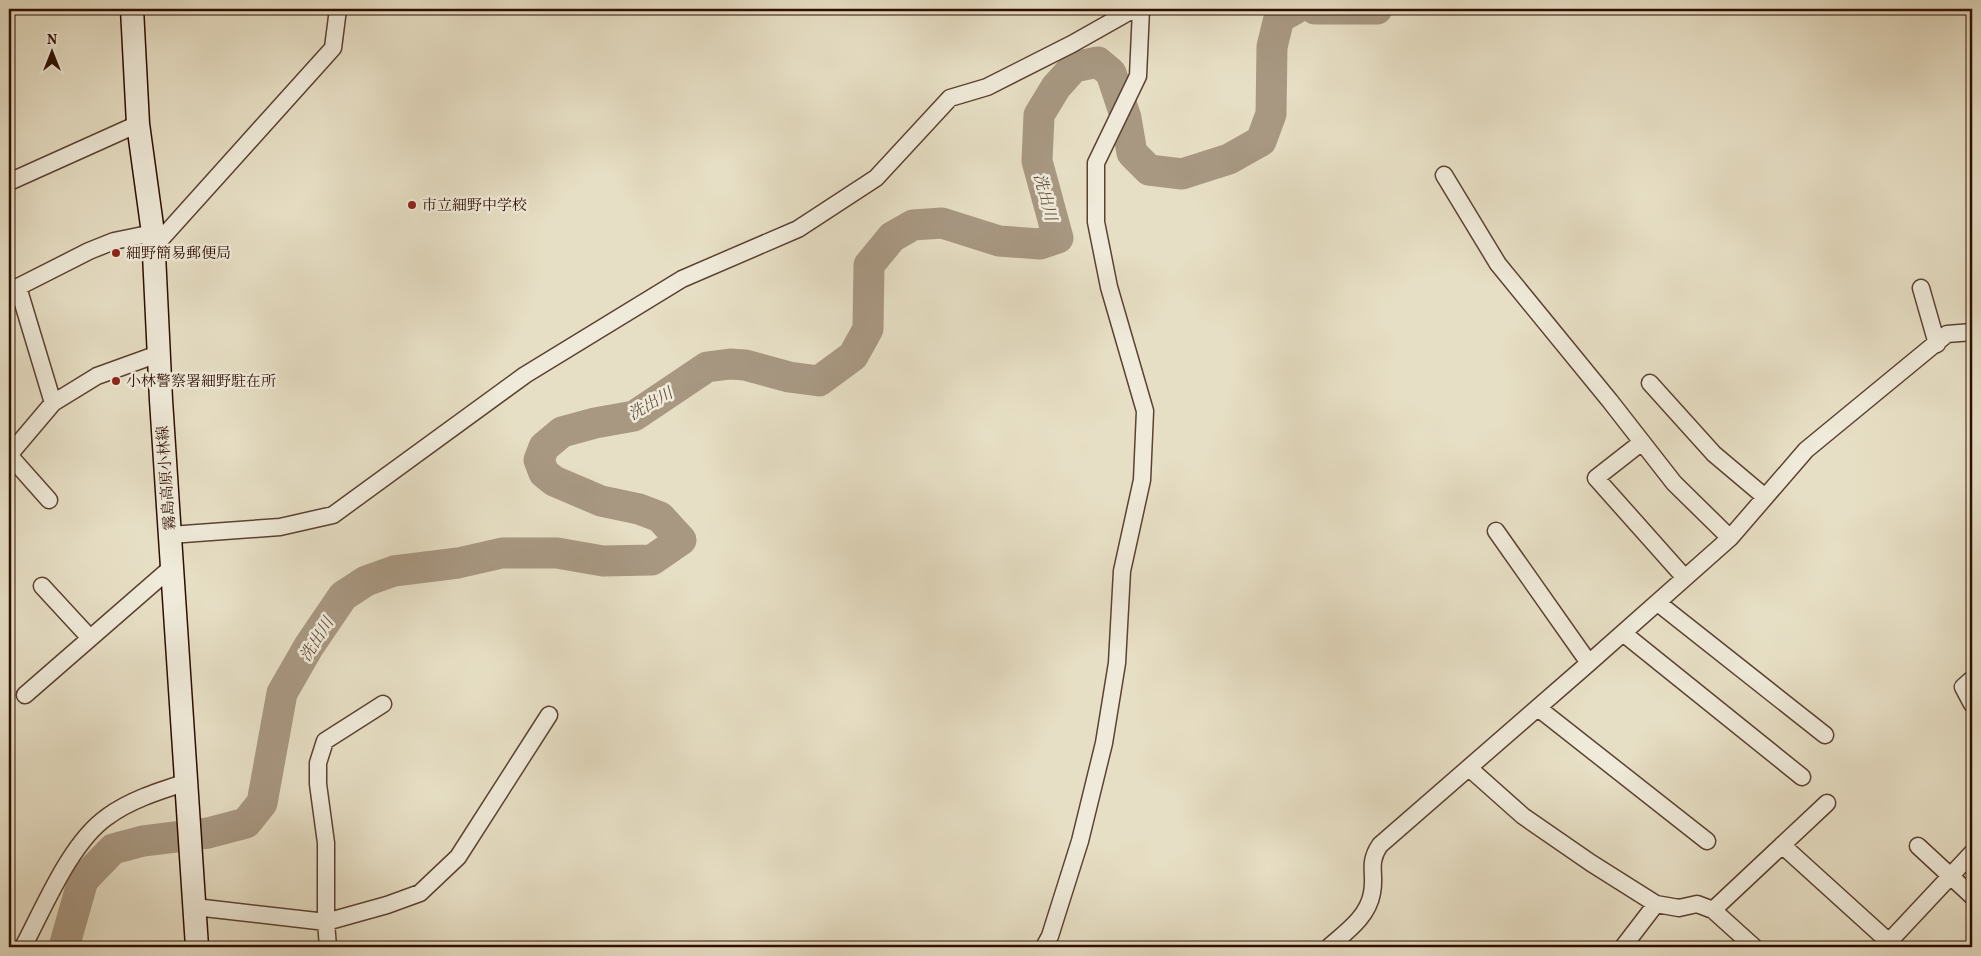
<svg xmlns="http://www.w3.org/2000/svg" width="1981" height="956" viewBox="0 0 1981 956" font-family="Vollkorn,'Noto Serif JP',serif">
<rect width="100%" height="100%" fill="#e7dfc5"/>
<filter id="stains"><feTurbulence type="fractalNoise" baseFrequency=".004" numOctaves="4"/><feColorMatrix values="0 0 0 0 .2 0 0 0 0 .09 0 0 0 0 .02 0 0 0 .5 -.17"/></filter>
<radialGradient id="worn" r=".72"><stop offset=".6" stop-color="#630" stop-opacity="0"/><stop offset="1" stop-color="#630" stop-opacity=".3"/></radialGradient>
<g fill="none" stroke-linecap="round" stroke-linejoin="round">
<path stroke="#a89882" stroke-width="31" d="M1315 9H1377
M64 947 83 880 113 849 143 841 208 833 246 823 262 803 282 693 309 646 343 596 366 581 394 571 458 563 502 553H557L603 561 652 560 681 540 660 517 639 509 601 501 554 481 544 473 539 460 544 447 562 432 595 423 634 416 707 367 730 364 745 365 789 377 819 381 853 356 868 329 869 265 892 237 913 225 942 223 999 241 1040 244 1058 238 1037 161 1039 115 1056 87 1074 67 1098 62 1111 73 1126 118 1132 153 1149 170 1182 174 1229 159 1261 141 1271 114 1272 47 1279 18 1295 9"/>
<g stroke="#5c4232" stroke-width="19">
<path id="minor" d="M1444 175 1498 264 1610 401 1674 483 1730 538
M9 182 138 124
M153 248 333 48 338 9
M18 287 89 251 114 241 153 233
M1921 288 1937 344
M9 292 18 287 53 403 97 376 158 354
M1650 383 1714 454 1765 497
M1642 442 1596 478 1685 578
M49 500 9 455 53 403
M1496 531 1589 663
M170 535 280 527 333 515 525 375 682 279 798 229 876 178 950 98 987 87 1072 44 1134 9
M42 586 90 638
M1658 603 1825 735
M1623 633 1802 777
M1972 679 1963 687 1972 704
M25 695 172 567
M383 704 325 741 318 763V784L326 843V922L387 905 420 893 458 857 549 715
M1538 708 1707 841
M1469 768 1523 816 1591 863 1656 904 1679 908 1697 904 1713 910 1754 947
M1782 845 1889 942
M1918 846 1972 896
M195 907 326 922 328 947
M1713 910 1827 803
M23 947C44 908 70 843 107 817 130 800 159 791 187 782
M1044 947 1050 936 1080 841 1104 743 1117 663 1122 571 1142 480 1145 411 1109 287 1096 222V163L1138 76 1141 9
M1329 947C1346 932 1368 917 1372 893 1376 873 1367 864 1380 845L1589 663 1730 538 1806 450 1947 334 1972 332
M1623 947 1656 904
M1884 947 1972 853"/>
</g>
<g stroke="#2e0e01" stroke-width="25">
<path id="secondary" d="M132 9 138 124 153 233 161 400 197 947"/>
</g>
<use href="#minor" stroke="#efead9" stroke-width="16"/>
<use href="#secondary" stroke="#efead9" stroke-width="22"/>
</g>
<g fill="#8f2418" stroke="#efead9" stroke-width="2">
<circle cx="412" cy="205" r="5"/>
<circle cx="116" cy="253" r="5"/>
<circle cx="116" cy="381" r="5"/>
</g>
<g text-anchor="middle" stroke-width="5" stroke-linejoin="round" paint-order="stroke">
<g font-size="15" fill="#2e0e01" stroke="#efead9" text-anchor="start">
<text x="422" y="210">市立細野中学校</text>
<text x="126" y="258">細野簡易郵便局</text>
<text x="126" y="386">小林警察署細野駐在所</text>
</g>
<g font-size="15" fill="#2e0e01" stroke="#efead9">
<text transform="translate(166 478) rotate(-94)" y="5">霧島高原小林線</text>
</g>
<g font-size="16" font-style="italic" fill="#654c3b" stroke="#efead9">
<text transform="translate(1046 197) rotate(75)" y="6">洗出川</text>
<text transform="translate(650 403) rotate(-30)" y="6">洗出川</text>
<text transform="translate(316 639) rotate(-58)" y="6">洗出川</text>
</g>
</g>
<rect width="1981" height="956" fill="none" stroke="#e7dfc5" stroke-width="30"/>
<rect x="10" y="10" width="1961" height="936" fill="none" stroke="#2e0e01" stroke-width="2.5"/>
<rect x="15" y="15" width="1951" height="926" fill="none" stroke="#2e0e01"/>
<g transform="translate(52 52)" stroke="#efead9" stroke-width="4" paint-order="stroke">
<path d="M0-4L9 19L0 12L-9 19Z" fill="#2e0e01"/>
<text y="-8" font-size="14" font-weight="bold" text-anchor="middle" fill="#2e0e01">N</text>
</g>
<rect width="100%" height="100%" filter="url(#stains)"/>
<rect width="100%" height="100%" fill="url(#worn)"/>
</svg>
